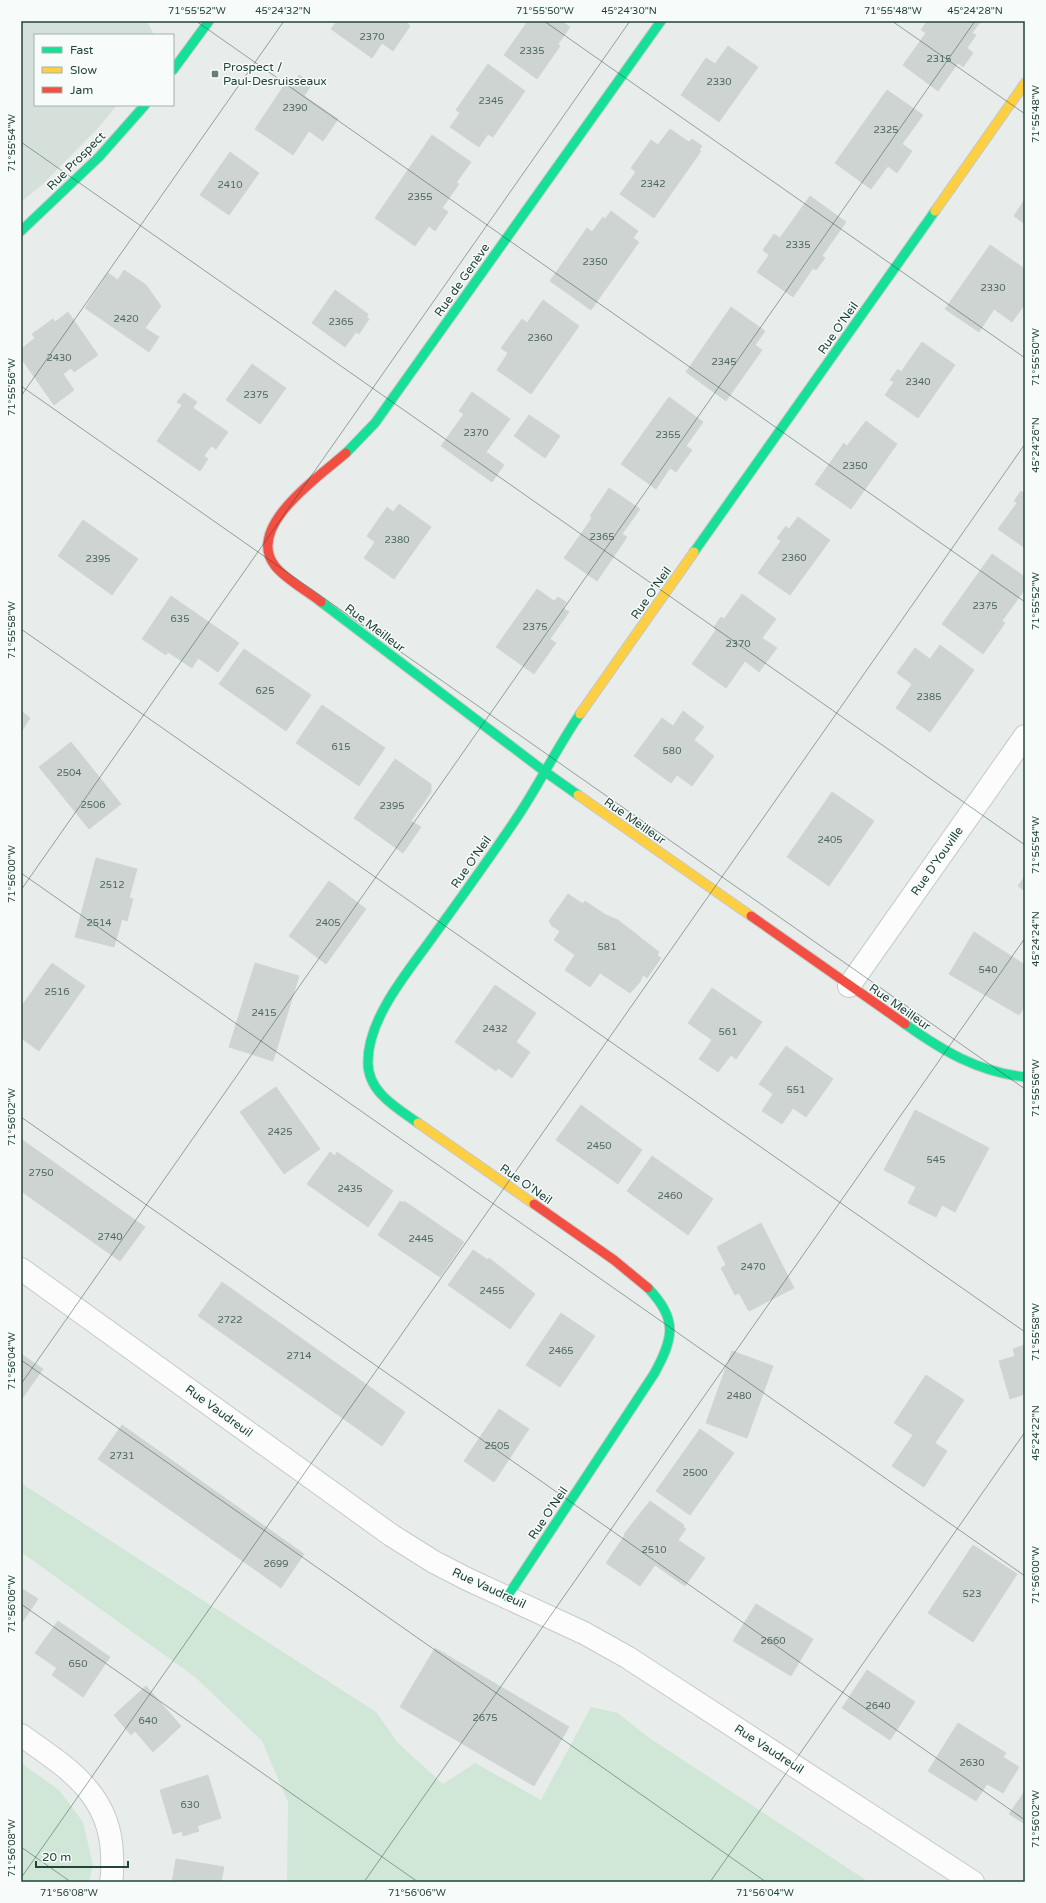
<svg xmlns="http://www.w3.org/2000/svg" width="1046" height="1903" viewBox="0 0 1046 1903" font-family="'Varela Round',sans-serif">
<rect width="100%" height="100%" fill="#e8edeb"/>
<path fill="#d5e0db" d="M21 21H147L154 35H35V105H117L99 127 43 184 21 202Z"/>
<path fill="#d0e7d7" d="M21 1483 376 1712 398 1743 443 1784 475 1763 541 1800 591 1707 618 1713 648 1737 869 1882H287L288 1802 262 1741 195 1677 21 1552Z
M21 1763 59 1790 83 1822 93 1865 89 1882H21Z"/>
<path fill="#ced4d2" stroke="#d0d6d4" d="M337 21H405L410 26 393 51 382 43 372 58 331 29Z
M528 21H561L570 27 558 44 560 46 537 79 504 55Z
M927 21H981L972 33 976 35 967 48 973 53 963 67 958 63 938 91 903 65 926 33 921 30Z
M728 46 758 67 719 122 681 95 706 58 715 64Z
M488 64 525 91 493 137 488 134 479 147 450 127 460 113 456 110Z
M299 75 312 84 304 96 338 119 323 141 309 131 293 155 255 129 285 84 291 88Z
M887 90 923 115 902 144 912 151 897 173 888 166 871 189 835 163Z
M670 129 689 142 692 139 702 146 699 150 701 151 654 218 620 194 636 172 631 168 651 140 658 145Z
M432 135 471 162 456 183 459 184 442 208 448 212 435 231 429 226 415 246 375 218Z
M230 152 259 173 229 215 200 195Z
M810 196 846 222 822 256 825 258 816 270 813 268 793 297 757 272 769 255 763 250 774 234 780 238Z
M1025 199V224L1014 216Z
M611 211 638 231 633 238 639 242 591 310 550 281 587 228 592 232 603 217 605 219Z
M990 245 1025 269V304L1012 322 994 309 979 332 945 309Z
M124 270 146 285 161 306 145 328 159 337 149 352 85 308 108 273 118 280Z
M335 290 368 314 367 317 369 319 359 334 356 332 345 347 312 323Z
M543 300 579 326 531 394 497 370 508 353 501 348 522 319 527 323Z
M731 307 765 331 755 345 762 350 726 401 686 372Z
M68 312 98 355 74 372 71 368 63 374 74 390 54 405 21 358V349L35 338 32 334 53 319 55 322Z
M922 342 955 365 918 418 885 395 894 382 890 380 898 369 901 372Z
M252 364 286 388 260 424 226 400Z
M472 392 510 419 486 452 504 465 492 482 441 446 464 414 459 411Z
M184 393 197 402 193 408 228 432 216 449 211 446 204 456 208 459 200 471 157 441 182 405 177 402Z
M669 397 703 422 686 446 692 450 676 472 670 468 656 489 621 464Z
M529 415 560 436 545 458 514 436Z
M866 421 897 444 851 509 815 484 844 443 847 446Z
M609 488 640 509 622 534 627 537 597 581 564 558 592 518 590 516Z
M1021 491 1024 493 1025 492V548L998 529 1017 503 1014 501Z
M399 504 431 527 394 579 364 558 375 542 367 536 387 507 393 512Z
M798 517 830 540 790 595 758 573 781 541 777 538 786 526 789 529Z
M83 520 138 559 112 595 58 556Z
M992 554 1025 577V589L1002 621 1005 623 983 654 942 624Z
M537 589 554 601 558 597 566 602 563 608 569 612 550 639 556 643 534 674 496 647Z
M742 594 776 619 762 638 777 648 759 672 745 661 726 688 692 664 716 630 714 627 721 617 724 619Z
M171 596 239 643 218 672 198 658 192 668 168 652 166 655 142 639Z
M940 645 974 670 930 732 896 708 912 684 897 673 915 648 930 659Z
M244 649 311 695 286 731 219 684Z
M322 705 385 748 359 786 296 743Z
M21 711 30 718 21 732Z
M683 711 704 727 694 740 714 756 692 786 677 775 671 783 634 756 662 718 673 726Z
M71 742 121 804 89 829 39 767Z
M395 759 431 784V792L411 821 421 827 403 853 354 818Z
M832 792 874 821 829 886 787 857Z
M96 858 137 869 129 898 133 899 127 921 122 919 114 947 75 937Z
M1025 876V891L1018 886Z
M329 881 366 909 326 964 289 936Z
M568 894 583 904 585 901 606 915 618 920 659 952 657 955 661 958 647 978 643 975 640 982 630 993 600 973 590 987 565 970 575 955 554 940 560 931 552 926 549 921Z
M974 932 1025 965V1006L1019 1015 949 974Z
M52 963 85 986 39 1051 21 1038V1007Z
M255 963 299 976 273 1061 229 1047Z
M495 985 536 1013 516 1042 530 1052 512 1078 498 1068 496 1071 455 1042Z
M712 988 762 1022 736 1059 731 1055 718 1072 699 1059 712 1040 688 1023Z
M786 1046 833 1079 806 1117 793 1108 782 1124 762 1111 773 1094 759 1084Z
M276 1087 320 1149 284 1174 240 1112Z
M581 1105 642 1150 618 1184 556 1140Z
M915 1110 989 1148 955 1212 942 1205 936 1217 908 1203 916 1187 884 1170Z
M21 1139 145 1227 120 1261 21 1191Z
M330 1152 335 1156 337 1152 393 1191 368 1227 307 1184Z
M652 1156 713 1199 688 1235 627 1191Z
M400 1201 403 1203 404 1201 464 1242 440 1277 378 1235Z
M761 1223 794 1288 749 1311 739 1293 735 1295 721 1268 726 1265 717 1247Z
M473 1250 488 1260 489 1258 535 1294 510 1329 448 1285Z
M222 1282 405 1412 382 1446 198 1316Z
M561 1313 595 1336 560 1387 526 1365Z
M1025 1345V1394L1010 1399 999 1361 1015 1356 1013 1349Z
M732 1351 773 1366 747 1438 706 1423Z
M21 1354 43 1369 21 1400Z
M926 1375 964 1400 935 1443 947 1451 924 1487 892 1466 913 1435 894 1423Z
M499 1409 529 1429 494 1482 464 1461Z
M122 1425 304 1554 281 1588 98 1459Z
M700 1429 734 1453 690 1515 656 1491Z
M650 1501 684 1525 683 1527 686 1529 678 1540 705 1558 685 1586 655 1565 640 1586 606 1563 625 1535 624 1534Z
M973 1545 1017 1574 973 1642 928 1613Z
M21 1588 38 1599 21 1624Z
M756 1604 813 1639 791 1676 733 1641Z
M58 1621 110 1657 83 1697 52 1675 57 1668 35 1653Z
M435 1648 569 1727 534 1786 400 1707Z
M867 1670 915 1702 890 1740 842 1708Z
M146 1686 181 1726 153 1752 135 1731 131 1735 114 1715Z
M958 1723 1006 1753 1003 1757 1019 1767 1003 1793 987 1784 976 1801 928 1771Z
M208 1775 221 1818 197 1826 199 1831 183 1836 182 1831 173 1834 160 1790Z
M1025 1791V1824L1009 1814Z
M176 1859 224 1867 221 1882H172Z"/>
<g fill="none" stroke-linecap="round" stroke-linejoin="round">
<g stroke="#c5cac8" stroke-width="24">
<path id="street" d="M849 986 1025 736
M21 1269 391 1535 434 1562 467 1579 584 1633 627 1657 973 1882
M21 1735C66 1767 110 1793 112 1854 112 1864 113 1873 111 1882"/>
</g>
<g stroke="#c3cbc8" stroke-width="11">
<path id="fast" d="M173 70 209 21
M21 231 99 157 145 105
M346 453 375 423 661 21
M694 552 935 211
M321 602 544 771 578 795
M905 1024C943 1051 978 1072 1025 1077
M418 1123C397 1108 368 1092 368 1063 367 1017 412 967 437 931 463 895 489 859 514 822 538 787 556 749 580 714
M507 1597 654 1374C674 1338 678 1319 648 1288"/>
</g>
<g stroke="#c3cbc8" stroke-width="11">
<path id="slow" d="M935 211 1025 83
M580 714 694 552
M578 795 751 916
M418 1123 534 1204"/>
</g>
<g stroke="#c3cbc8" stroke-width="11">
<path id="jam" d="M321 602C307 591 285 579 275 566 244 527 321 475 346 453
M751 916 905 1024
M534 1204 614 1260 648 1288"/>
</g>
<use href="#street" stroke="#fcfcfc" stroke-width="22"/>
<use href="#fast" stroke="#16e098" stroke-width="9"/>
<use href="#slow" stroke="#ffcf43" stroke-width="9"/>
<use href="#jam" stroke="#f24e42" stroke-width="9"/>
</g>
<path fill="none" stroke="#22443b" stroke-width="1" stroke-opacity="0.45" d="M196 21 1025 602M544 21 1025 358M892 21 1025 114M21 142 1025 845M21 386 1025 1089M21 396 284 21M21 629 1025 1332M21 873 1025 1576M21 890 630 21M21 1117 1025 1820M21 1360 766 1882M21 1384 975 21M21 1604 418 1882M21 1847 71 1882M21 1878 1025 444M364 1882 1025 938M710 1882 1025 1432"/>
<rect fill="#677f79" stroke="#f7fbf9" stroke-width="1.5" x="211" y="70" width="8" height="8" rx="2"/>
<g text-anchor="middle" stroke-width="3" stroke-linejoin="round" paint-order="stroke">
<g font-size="10" fill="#4e6962">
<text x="372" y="40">2370</text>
<text x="532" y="54">2335</text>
<text x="939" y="62">2315</text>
<text x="719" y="85">2330</text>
<text x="491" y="104">2345</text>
<text x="295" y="111">2390</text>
<text x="886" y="133">2325</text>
<text x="653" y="187">2342</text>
<text x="230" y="188">2410</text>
<text x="420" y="200">2355</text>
<text x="798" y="248">2335</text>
<text x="595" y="265">2350</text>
<text x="993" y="291">2330</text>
<text x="126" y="322">2420</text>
<text x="341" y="325">2365</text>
<text x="540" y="341">2360</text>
<text x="59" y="361">2430</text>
<text x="724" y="365">2345</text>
<text x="918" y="385">2340</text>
<text x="256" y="398">2375</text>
<text x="476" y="436">2370</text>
<text x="668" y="438">2355</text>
<text x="855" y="469">2350</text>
<text x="602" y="540">2365</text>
<text x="397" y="543">2380</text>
<text x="794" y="561">2360</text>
<text x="98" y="562">2395</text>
<text x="985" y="609">2375</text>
<text x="180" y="622">635</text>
<text x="535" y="630">2375</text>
<text x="738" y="647">2370</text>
<text x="265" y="694">625</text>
<text x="929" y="700">2385</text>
<text x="341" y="750">615</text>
<text x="672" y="754">580</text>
<text x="69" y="776">2504</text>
<text x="93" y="808">2506</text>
<text x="392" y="809">2395</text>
<text x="830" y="843">2405</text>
<text x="112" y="888">2512</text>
<text x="99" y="926">2514</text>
<text x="328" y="926">2405</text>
<text x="607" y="950">581</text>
<text x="988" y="973">540</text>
<text x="57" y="995">2516</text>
<text x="264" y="1016">2415</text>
<text x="495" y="1032">2432</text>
<text x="728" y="1035">561</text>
<text x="796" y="1093">551</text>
<text x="280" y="1135">2425</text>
<text x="599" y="1149">2450</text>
<text x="936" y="1163">545</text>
<text x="41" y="1176">2750</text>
<text x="350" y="1192">2435</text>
<text x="670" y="1199">2460</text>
<text x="110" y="1240">2740</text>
<text x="421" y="1242">2445</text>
<text x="753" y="1270">2470</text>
<text x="492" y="1294">2455</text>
<text x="230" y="1323">2722</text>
<text x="561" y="1354">2465</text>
<text x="299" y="1359">2714</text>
<text x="739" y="1399">2480</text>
<text x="497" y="1449">2505</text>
<text x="122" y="1459">2731</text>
<text x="695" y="1476">2500</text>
<text x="654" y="1553">2510</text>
<text x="276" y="1567">2699</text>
<text x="972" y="1597">523</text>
<text x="773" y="1644">2660</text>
<text x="78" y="1667">650</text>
<text x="878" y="1709">2640</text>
<text x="485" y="1721">2675</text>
<text x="148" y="1724">640</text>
<text x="972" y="1766">2630</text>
<text x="190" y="1808">630</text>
</g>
<g font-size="12" fill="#22443b" stroke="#f7fbf9" text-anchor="start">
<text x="223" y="71">Prospect /<tspan x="223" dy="14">Paul-Desruisseaux</tspan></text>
</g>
<g font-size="12" fill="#22443b" stroke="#f7fbf9">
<text transform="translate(76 161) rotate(-45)" y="4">Rue Prospect</text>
<text transform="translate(462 280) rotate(-55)" y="4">Rue de Genève</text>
<text transform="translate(838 328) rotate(-55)" y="4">Rue O'Neil</text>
<text transform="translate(651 593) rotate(-55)" y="4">Rue O'Neil</text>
<text transform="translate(375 628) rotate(37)" y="4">Rue Meilleur</text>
<text transform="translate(635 821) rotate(35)" y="4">Rue Meilleur</text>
<text transform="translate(937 861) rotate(-55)" y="4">Rue D'Youville</text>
<text transform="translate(471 862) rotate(-55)" y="4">Rue O'Neil</text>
<text transform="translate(900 1007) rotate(35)" y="4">Rue Meilleur</text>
<text transform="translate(526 1184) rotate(35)" y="4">Rue O'Neil</text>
<text transform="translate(219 1411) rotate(36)" y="4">Rue Vaudreuil</text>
<text transform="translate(548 1513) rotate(-56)" y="4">Rue O'Neil</text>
<text transform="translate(489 1588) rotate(25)" y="4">Rue Vaudreuil</text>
<text transform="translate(769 1749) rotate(33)" y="4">Rue Vaudreuil</text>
</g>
</g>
<rect width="1046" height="1903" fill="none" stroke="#f7fbf9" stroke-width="44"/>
<rect x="34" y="34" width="140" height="72" fill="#f7fbf9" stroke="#a2b2ad"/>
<rect x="42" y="47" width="20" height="6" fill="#16e098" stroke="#a2b2ad"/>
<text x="70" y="54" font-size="12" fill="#22443b">Fast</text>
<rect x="42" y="67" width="20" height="6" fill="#ffcf43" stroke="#a2b2ad"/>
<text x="70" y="74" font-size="12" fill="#22443b">Slow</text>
<rect x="42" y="87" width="20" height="6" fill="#f24e42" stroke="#a2b2ad"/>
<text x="70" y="94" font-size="12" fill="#22443b">Jam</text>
<path d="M36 1861v6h92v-6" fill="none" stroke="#22443b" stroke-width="2"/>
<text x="42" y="1861" font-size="12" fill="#22443b" stroke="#f7fbf9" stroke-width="3" paint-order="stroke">20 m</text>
<rect x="22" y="22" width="1002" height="1859" fill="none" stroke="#22443b" stroke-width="1.5"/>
<g font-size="10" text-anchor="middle" fill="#22443b">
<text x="197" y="14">71°55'52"W</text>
<text x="283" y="14">45°24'32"N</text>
<text x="545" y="14">71°55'50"W</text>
<text x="629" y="14">45°24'30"N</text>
<text x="893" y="14">71°55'48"W</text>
<text x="975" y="14">45°24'28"N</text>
<text transform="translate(1035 114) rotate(-90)" y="4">71°55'48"W</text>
<text transform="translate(11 143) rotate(-90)" y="4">71°55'54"W</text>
<text transform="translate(1035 357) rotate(-90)" y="4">71°55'50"W</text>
<text transform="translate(11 387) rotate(-90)" y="4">71°55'56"W</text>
<text transform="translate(1035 445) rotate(-90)" y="4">45°24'26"N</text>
<text transform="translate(1035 601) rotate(-90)" y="4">71°55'52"W</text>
<text transform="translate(11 630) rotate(-90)" y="4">71°55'58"W</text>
<text transform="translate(1035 845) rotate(-90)" y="4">71°55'54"W</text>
<text transform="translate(11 874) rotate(-90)" y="4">71°56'00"W</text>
<text transform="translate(1035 939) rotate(-90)" y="4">45°24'24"N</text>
<text transform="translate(1035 1088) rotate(-90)" y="4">71°55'56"W</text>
<text transform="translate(11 1117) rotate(-90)" y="4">71°56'02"W</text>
<text transform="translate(1035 1332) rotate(-90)" y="4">71°55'58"W</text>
<text transform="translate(11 1361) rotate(-90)" y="4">71°56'04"W</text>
<text transform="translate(1035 1433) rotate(-90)" y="4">45°24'22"N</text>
<text transform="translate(1035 1575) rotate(-90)" y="4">71°56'00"W</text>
<text transform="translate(11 1604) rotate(-90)" y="4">71°56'06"W</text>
<text transform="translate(1035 1819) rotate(-90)" y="4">71°56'02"W</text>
<text transform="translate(11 1848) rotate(-90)" y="4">71°56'08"W</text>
<text x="69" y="1896">71°56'08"W</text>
<text x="417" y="1896">71°56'06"W</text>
<text x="765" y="1896">71°56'04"W</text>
</g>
</svg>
